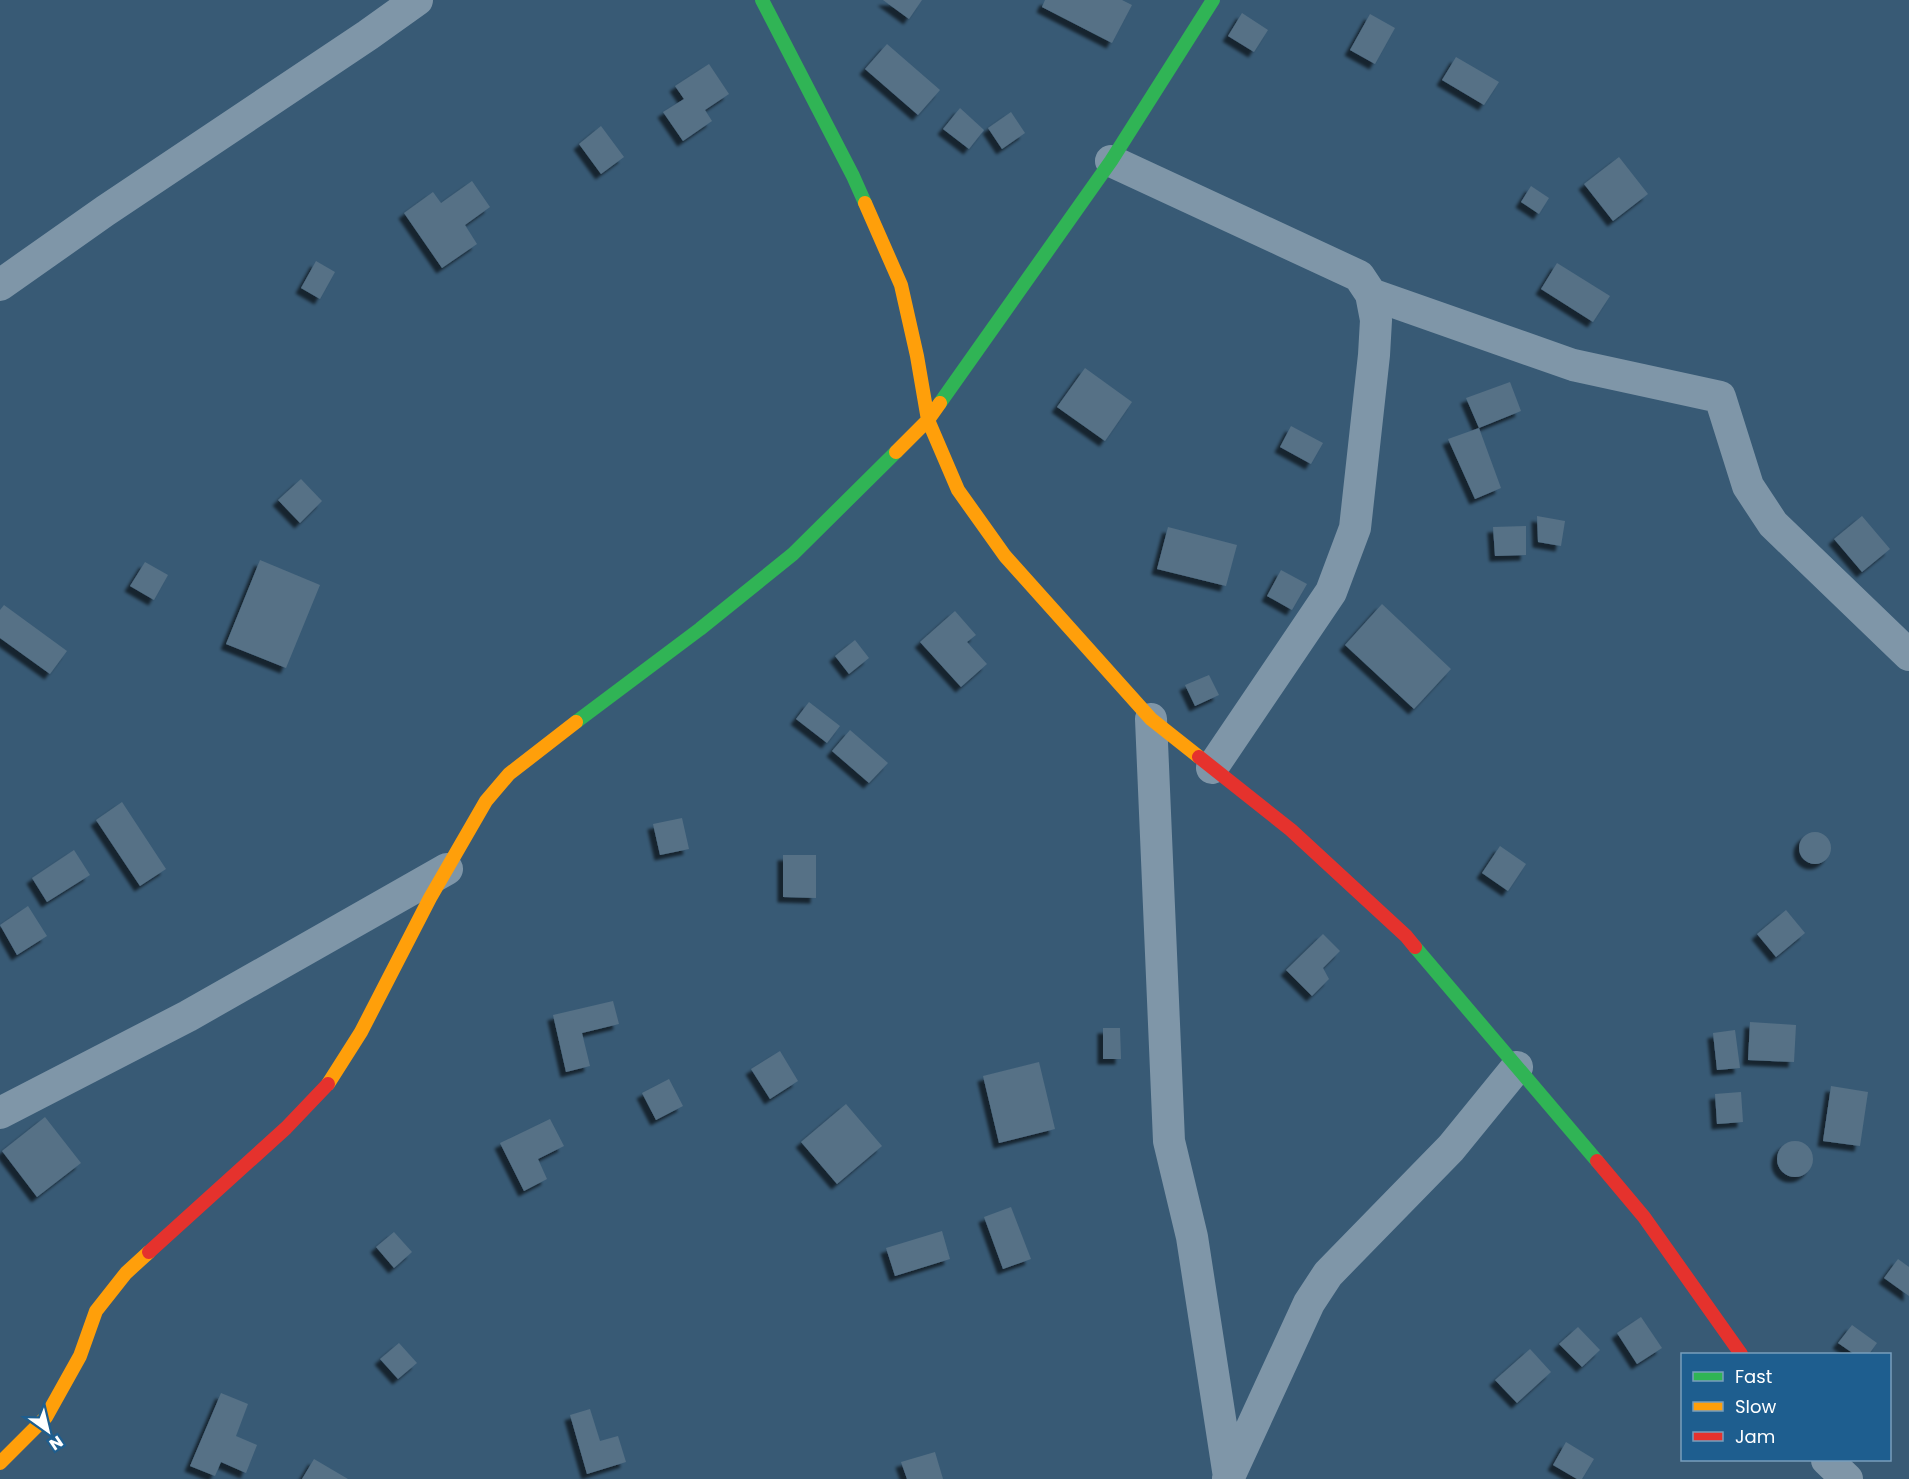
<svg xmlns="http://www.w3.org/2000/svg" width="1909" height="1479" viewBox="0 0 1909 1479" font-family="Poppins,sans-serif">
<defs>
<filter id="shadow"><feDropShadow dx="-5.5" dy="5.5" stdDeviation="1.5" flood-color="#0009"/></filter>
</defs>
<rect width="100%" height="100%" fill="#385a75"/>
<path fill="#567186" filter="url(#shadow)" d="M883 0H922L909 19Z
M1045 0H1122L1132 5 1112 43 1042 7Z
M1242 13 1268 30 1254 52 1228 36Z
M1370 14 1395 28 1375 64 1350 50Z
M887 44 940 90 918 115 865 69Z
M1456 57 1499 82 1484 105 1442 80Z
M709 64 729 94 705 110 712 121 683 141 663 112 684 99 675 86Z
M960 108 984 130 969 149 943 129Z
M1011 112 1025 133 1002 149 988 128Z
M601 126 624 157 601 174 579 144Z
M1619 157 1648 194 1613 221 1584 184Z
M472 181 490 207 465 225 477 244 442 268 404 213 433 192 441 203Z
M1531 186 1549 198 1539 214 1521 202Z
M316 261 335 272 320 299 301 288Z
M1557 263 1610 296 1593 322 1541 289Z
M1085 368 1132 402 1105 441 1057 407Z
M1510 382 1521 411 1479 428 1466 398Z
M1291 426 1323 443 1311 464 1280 447Z
M1479 428 1501 488 1475 499 1448 439Z
M301 479 322 501 300 523 278 500Z
M1537 516 1565 521 1561 546 1538 542Z
M1862 516 1890 549 1862 572 1834 539Z
M1526 526V555L1495 556 1493 527Z
M1168 527 1237 545 1226 586 1157 569Z
M260 560 320 585 286 668 226 644Z
M145 562 168 575 154 600 130 586Z
M1281 570 1307 584 1292 610 1267 596Z
M1382 604 1451 669 1414 709 1345 645Z
M4 605 67 651 50 674 0 638V610Z
M955 611 976 635 967 642 987 664 961 687 920 642Z
M855 640 869 658 849 674 835 656Z
M1209 675 1219 695 1195 706 1185 685Z
M809 702 840 726 827 743 796 719Z
M850 730 888 763 869 783 832 751Z
M122 802 166 869 140 886 96 820Z
M682 818 689 849 660 855 653 824Z
M1799 848a16 16 0 1 1 32 0a16 16 0 1 1-32 0Z
M1500 846 1526 864 1508 891 1482 873Z
M74 850 90 875 47 902 32 878Z
M783 855H816V898L783 897Z
M28 906 47 936 17 955 0 925Z
M1786 910 1805 933 1776 957 1757 934Z
M1323 934 1340 951 1323 968 1329 979 1312 996 1286 970Z
M613 1001 619 1024 582 1033 590 1066 566 1072 553 1015Z
M1750 1022 1796 1025 1794 1062 1748 1060Z
M1103 1028H1120L1121 1059H1103Z
M1735 1030 1740 1068 1717 1070 1713 1033Z
M780 1051 798 1081 770 1099 751 1069Z
M1039 1062 1055 1129 999 1143 983 1076Z
M669 1079 683 1106 656 1120 642 1093Z
M1831 1086 1868 1092 1860 1146 1823 1141Z
M1741 1092 1743 1122 1717 1124 1715 1094Z
M846 1104 882 1146 837 1184 801 1142Z
M45 1117 81 1163 37 1197 2 1151Z
M550 1119 564 1146 538 1159 547 1179 524 1191 500 1143Z
M1777 1159a18 18 0 1 1 36 0a18 18 0 1 1-36 0Z
M1011 1207 1031 1259 1003 1269 984 1217Z
M942 1231 950 1259 895 1276 886 1248Z
M394 1232 412 1252 394 1268 376 1247Z
M1898 1259 1909 1267V1296L1884 1278Z
M1641 1317 1662 1348 1637 1364 1617 1333Z
M1852 1325 1877 1343 1869 1354H1854L1838 1343Z
M1578 1327 1600 1350 1582 1367 1559 1344Z
M399 1343 417 1363 398 1379 380 1359Z
M1530 1349 1551 1372 1517 1403 1495 1380Z
M221 1393 248 1404 236 1436 257 1445 246 1473 221 1462 215 1476 190 1466Z
M590 1409 600 1441 618 1436 626 1462 587 1474 570 1415Z
M1566 1442 1594 1459 1582 1479H1577L1553 1465Z
M935 1452 943 1479H907L901 1462Z
M314 1459 348 1479H302Z"/>
<g fill="none" stroke-linecap="round" stroke-linejoin="round">
<path stroke="#7f96a8" stroke-width="32" d="M1111 161 1359 276 1371 294 1376 320 1374 355 1355 528 1331 592 1212 768
M0 285 105 211 368 35 417 0
M1371 294 1573 365 1720 397 1748 486 1773 524 1909 655
M1151 719 1169 1141 1192 1237 1229 1477
M0 1113 188 1016 447 869
M1827 1460 1847 1479
M1228 1479 1309 1303 1328 1274 1451 1148 1517 1067"/>
<path stroke="#30b455" stroke-width="14" d="M762 0 853 176 865 203
M940 403 1111 161 1213 0
M576 722 700 629 793 554 896 452
M1415 947 1597 1161"/>
<path stroke="#ff9f0a" stroke-width="14" d="M865 203 901 285 917 356 928 420 896 452
M940 403 928 420 958 490 1005 556 1151 719 1199 757
M328 1084 361 1032 430 898 486 801 509 774 576 722
M0 1463 46 1417 80 1356 96 1311 126 1273 149 1252"/>
<path stroke="#e5322d" stroke-width="14" d="M1199 757 1291 830 1406 936 1415 947
M1597 1161 1644 1217 1741 1354
M149 1252 286 1128 328 1084"/>
</g>
<rect x="1681" y="1353" width="210" height="108" fill="#1e5e8f" stroke="#789ebc" stroke-width="1.5"/>
<rect x="1693" y="1372" width="30" height="9" fill="#30b455" stroke="#789ebc" stroke-width="1.5"/>
<text x="1735" y="1383" font-size="18" fill="#ffffff">Fast</text>
<rect x="1693" y="1402" width="30" height="9" fill="#ff9f0a" stroke="#789ebc" stroke-width="1.5"/>
<text x="1735" y="1413" font-size="18" fill="#ffffff">Slow</text>
<rect x="1693" y="1432" width="30" height="9" fill="#e5322d" stroke="#789ebc" stroke-width="1.5"/>
<text x="1735" y="1443" font-size="18" fill="#ffffff">Jam</text>
<g transform="translate(48 1431) rotate(146)" stroke="#1e5e8f" stroke-width="4.5" paint-order="stroke">
<path d="M0-4.5L10 22L0 15L-10 22Z" fill="#ffffff"/>
<text y="-9" font-size="16" font-weight="bold" text-anchor="middle" fill="#ffffff">N</text>
</g>
</svg>
